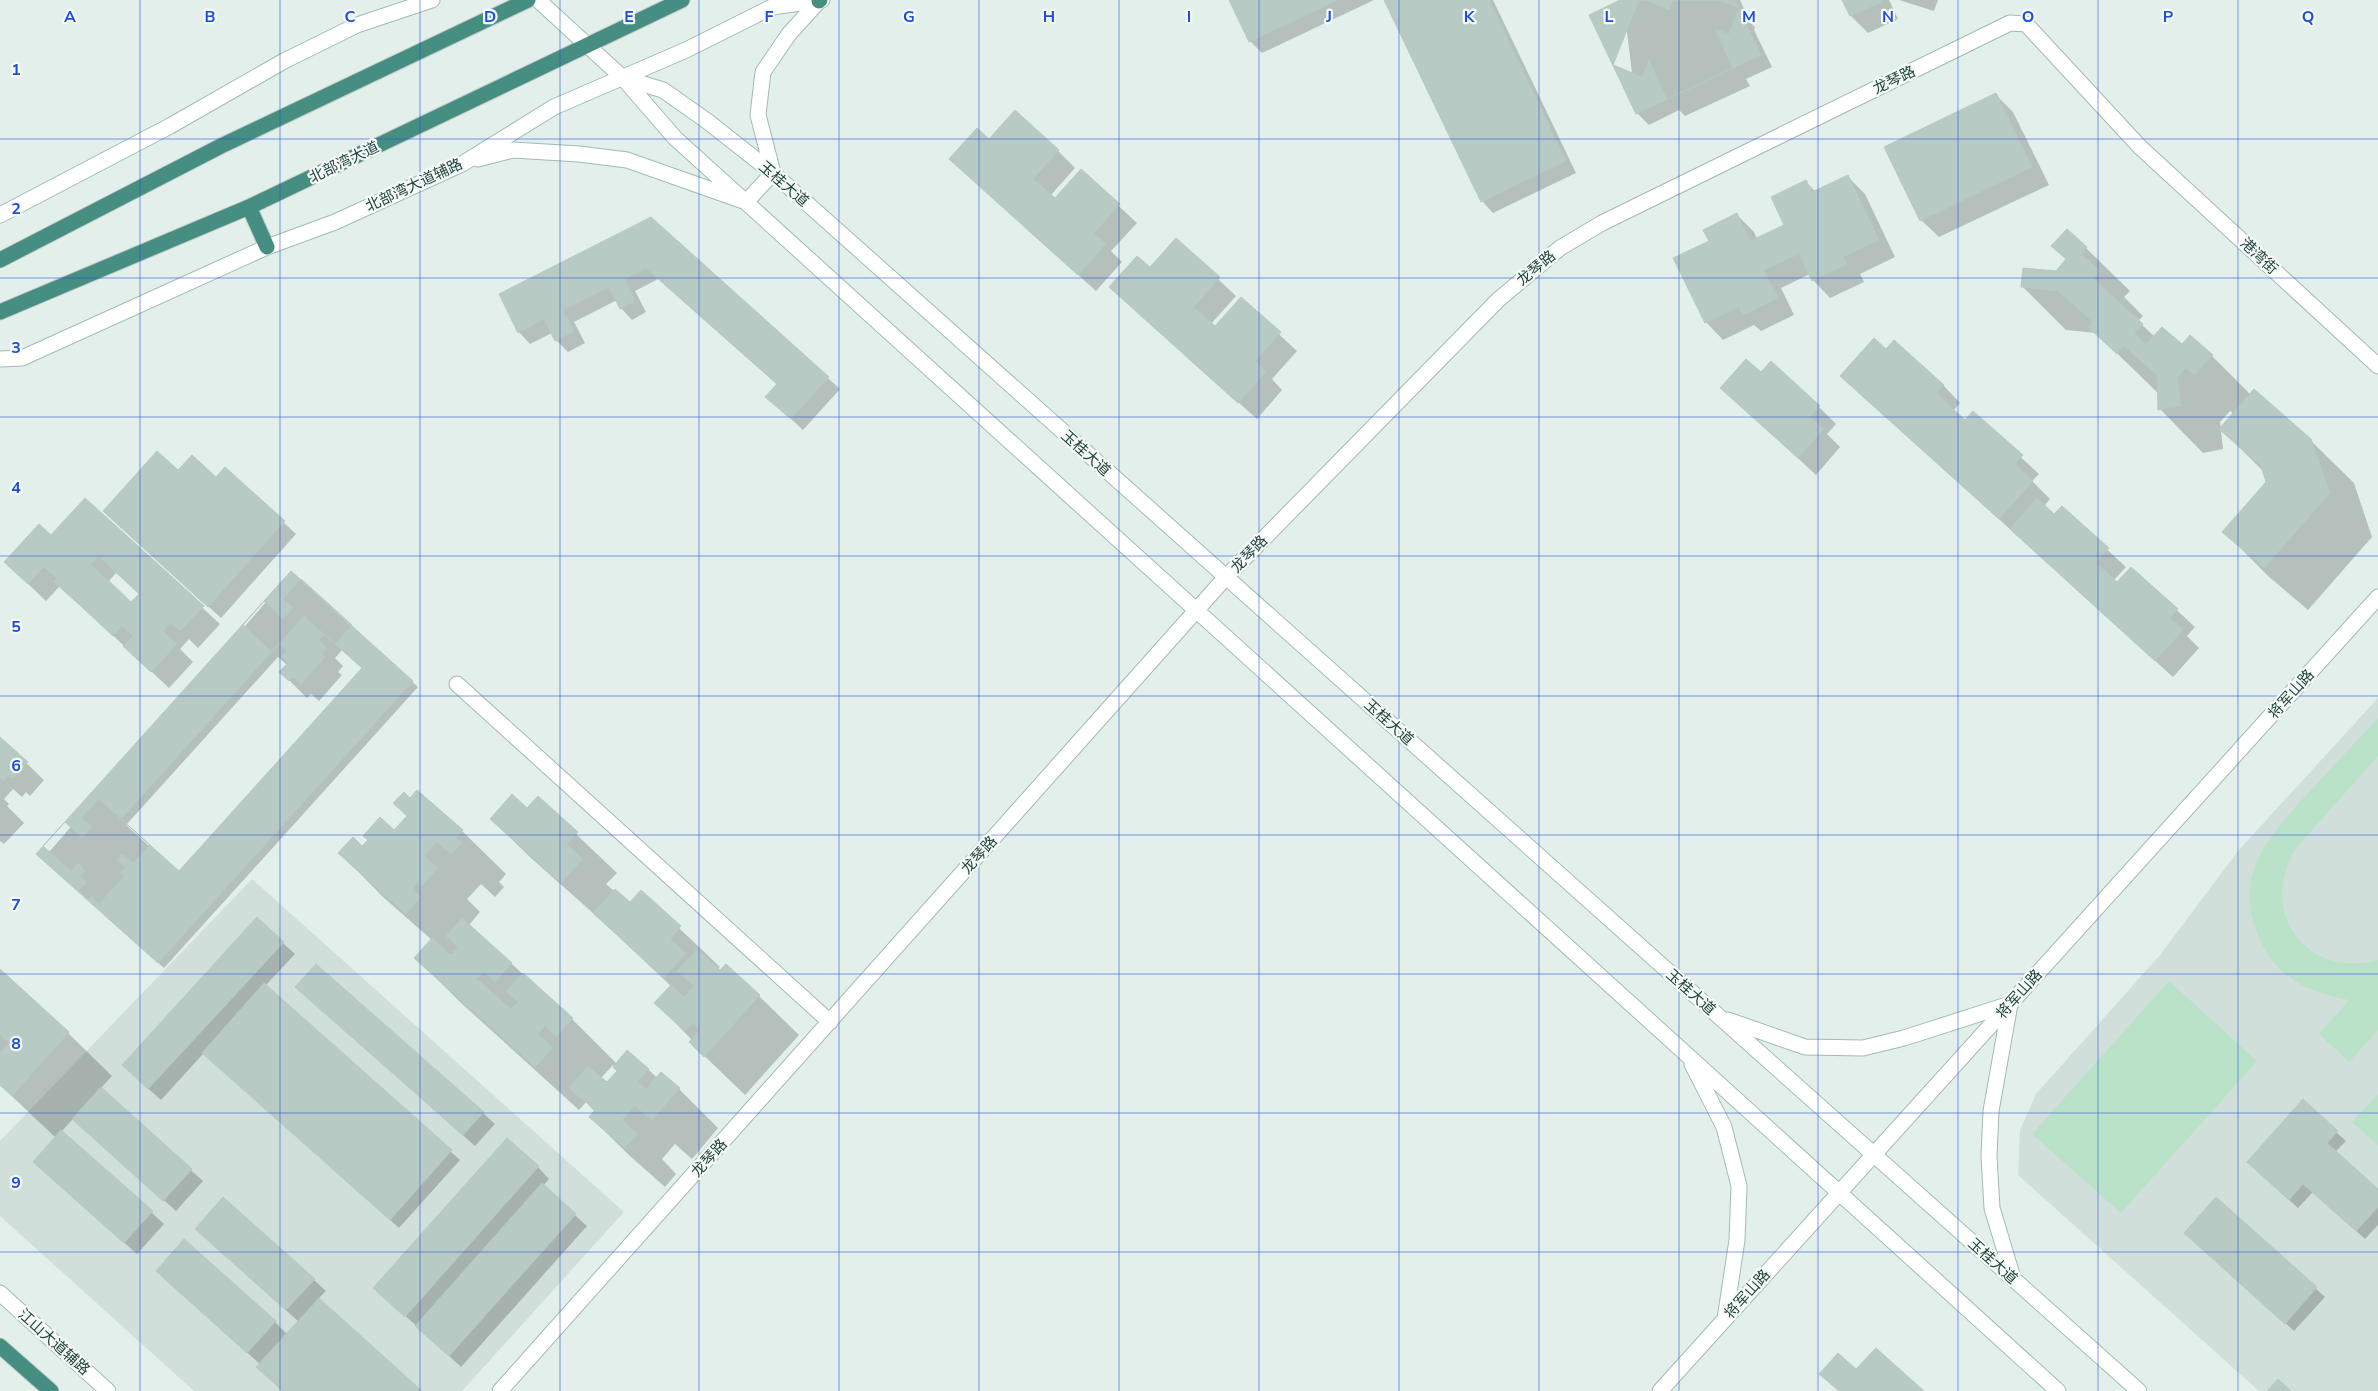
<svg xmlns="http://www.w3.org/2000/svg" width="2378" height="1391" viewBox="0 0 2378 1391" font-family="'Nunito Sans','Noto Sans SC',sans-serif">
<rect width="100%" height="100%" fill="#e3efea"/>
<path fill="#d1dfda" d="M2378 698V1391H2259L2018 1175 2020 1130 2036 1094 2160 955 2238 851Z
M252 879 624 1212 462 1391H194L0 1216V1141Z"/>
<path fill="#bae2c8" d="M2378 718V756L2297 847C2256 909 2305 980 2378 960V1030L2349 1062 2319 1034 2349 1000C2314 994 2280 980 2263 946 2228 878 2267 838 2311 790 2333 766 2356 742 2378 718Z
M2169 981 2257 1061 2121 1213 2032 1134Z
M2378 1094V1145L2352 1122Z"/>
<path fill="#0003" fill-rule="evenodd" d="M1230 0H1374L1262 53 1250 41Z
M1386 0H1493L1576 173 1493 213 1482 201Z
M1623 0H1740L1750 22 1755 27 1754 30 1772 67 1746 79 1750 86 1685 116 1679 110 1649 125 1637 113Z
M1843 0H1889L1898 19 1868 33 1851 16Z
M1899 0H1938L1934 11Z
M1996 95 2013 112 2049 185 1939 237 1921 220Z
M989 141 1058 151 1075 168 1050 196 1055 200 1081 171 1137 223 1111 251 1122 262 1096 291 950 159Z
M1847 176 1865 194 1895 257 1860 274 1864 282 1830 298 1813 280 1810 274 1781 288 1794 315 1761 331 1754 325 1723 340 1706 322 1710 242 1737 215 1754 232 1757 239 1786 226 1806 182 1816 192Z
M651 219 840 389 803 430 779 408 778 385 658 279 635 291 646 312 632 320 621 308 617 300 574 322 585 343 568 352 556 340 552 333 530 344 519 332Z
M1176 240 1236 296 1211 324 1215 328 1241 299 1297 351 1272 379 1282 390 1257 419 1128 304 1150 269Z
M2086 248 2130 291 2124 297 2143 316 2138 321 2155 337 2212 356 2251 395 2310 440 2354 483 2372 537 2308 610 2267 575 2224 531 2267 482 2264 472 2221 429 2234 414 2230 411 2220 422 2223 449 2203 453 2160 409 2159 394 2096 333 2066 330 2023 287 2056 272Z
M1886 350 1943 385 1960 403 1953 411 1965 421 1973 413 2039 474 2032 481 2050 499 2044 506 2054 515 2062 508 2126 567 2114 580 2117 584 2131 568 2195 627 2187 636 2199 648 2173 677 1841 376Z
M1761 374 1819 407 1836 424 1827 434 1840 447 1816 475 1722 388Z
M225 468 296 534 221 618 116 523 178 472 217 478Z
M85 500 220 624 198 648 189 639 180 649 193 662 169 688 60 586 46 601 23 579ZM116 573 140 594 132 604 108 582Z
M292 572 418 687 164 968 43 859ZM342 650 364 668 179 873 126 825 278 657 287 665 281 672 307 698 311 694 319 701 342 675 338 672 343 666 335 658Z
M0 738 44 780 30 796 26 792 22 797 13 789 4 799 9 804 7 806 24 823 4 844 0 841Z
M417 791 462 831 506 874 499 882 504 887 495 897 481 884 467 899 480 912 469 925 572 1019 617 1064 648 1069 657 1078 679 1089 718 1128 692 1159 675 1144 662 1159 676 1174 665 1187 630 1156 590 1117 595 1112 586 1102 579 1110 459 1001 416 958 432 940 383 897 340 853 363 847 394 832 408 816 410 799ZM613 1065 619 1071 608 1084 601 1078Z
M538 798 617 873 606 884 614 891 630 904 641 892 720 967 717 969 759 996 799 1035 745 1095 690 1042 692 1040 656 1003 671 986 602 921 531 858 491 819 527 810Z
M283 943 295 954 265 986 460 1160 399 1228 204 1053 161 1100 135 1077Z
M0 971 68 1033 112 1076 100 1089 203 1181 176 1211 73 1119 62 1131 164 1224 137 1254 46 1173 56 1138 0 1085Z
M309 999 483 1113 495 1124 475 1146Z
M2303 1101 2346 1141 2335 1152 2378 1191V1225L2365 1239 2313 1192 2298 1208 2257 1171Z
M538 1167 549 1179 543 1186 587 1226 461 1367 387 1299Z
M2216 1199 2325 1297 2294 1331 2194 1241Z
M208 1240 314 1280 326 1291 318 1299 420 1391H282L258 1367 261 1365 169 1283 275 1322 288 1335 299 1322Z"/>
<path fill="#b8cac4" stroke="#b5c9c2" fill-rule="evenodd" d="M1229 0H1338L1249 42Z
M1384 0H1489L1566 161 1481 202Z
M1620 0H1735L1761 55 1636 114 1589 15Z
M1639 0H1645L1669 10 1673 0H1718L1739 8 1729 34 1715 29 1733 68 1667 99 1649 60 1642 77 1613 65Z
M1842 0H1881L1882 2 1850 16Z
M1996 93 2032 167 1920 221 1884 147Z
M1015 110 1059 150 1033 179 1055 198 1081 169 1120 204 1094 233 1106 244 1078 275 949 159 977 128 989 139Z
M1848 175 1879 240 1843 257 1847 264 1812 281 1799 254 1764 270 1778 298 1743 315 1739 307 1705 323 1673 258 1709 241 1703 230 1737 213 1750 241 1784 225 1771 197 1806 180 1812 192Z
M651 217 829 377 791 419 765 397 777 384 646 268 625 279 635 301 620 309 609 287 563 310 574 331 555 341 544 319 518 333 499 294Z
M2067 229 2087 247 2081 254 2100 271 2094 279 2143 324 2134 333 2146 344 2162 327 2182 344 2190 335 2213 355 2194 375 2186 368 2177 378 2181 406 2158 410 2157 375 2124 346 2117 354 2088 327 2093 322 2058 291 2021 287 2023 268 2056 271 2066 259 2051 246Z
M1176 238 1220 277 1194 307 1215 326 1241 297 1281 332 1255 361 1266 372 1238 403 1109 287 1137 256 1150 267Z
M1874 338 1886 349 1894 340 1944 385 1936 393 1965 420 1973 411 2023 455 2015 464 2033 481 1999 519 1840 376Z
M1746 359 1761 372 1771 361 1820 406 1810 417 1824 429 1798 458 1720 388Z
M2254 389 2311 439 2330 493 2264 568 2222 532 2266 482 2261 466 2219 429Z
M157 451 178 470 192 455 216 477 225 467 285 521 208 607 103 511Z
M85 498 137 545 114 570 98 556 91 565 108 580 83 608 54 582 57 578 44 567 28 584 4 562 39 524 51 535Z
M2037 498 2054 514 2062 506 2109 548 2096 563 2117 582 2131 567 2178 609 2170 618 2183 630 2155 661 2010 529Z
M137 545 204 606 180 631 171 623 163 631 177 644 151 672 123 646 133 636 122 626 113 636 83 608 108 580 131 602 139 594 114 570Z
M291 571 413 681 158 963 36 854ZM304 616 362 668 179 871 121 819Z
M301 579 352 625 335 644 324 634 318 640 327 648 322 654 325 657 301 684 293 677 289 681 279 672 288 663 282 657 287 651 279 644 272 652 243 625 264 601 283 619 293 608 283 599Z
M0 737 28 762 12 779 8 776 4 781 0 778Z
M417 790 463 830 456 838 462 843 451 854 437 842 424 856 438 868 421 887 417 883 412 889 421 897 406 914 338 853 353 837 362 846 368 840 363 836 380 817 394 830 407 816 393 803 404 792 410 798Z
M512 794 527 808 538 796 578 832 567 844 583 859 561 883 490 819Z
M99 799 150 845 133 863 122 854 117 860 125 867 120 873 124 876 99 904 91 896 88 900 78 891 87 882 80 876 85 871 78 863 71 871 43 846 65 822 82 838 92 827 81 818Z
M615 889 630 902 641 890 681 926 670 939 686 953 664 978 593 913Z
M257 917 284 942 148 1089 122 1065Z
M462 918 512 963 495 982 484 972 477 979 493 993 475 1013 414 958 432 938 451 955 458 947 446 936Z
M697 949 720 970 726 964 760 995 704 1057 689 1042 700 1030 693 1023 685 1031 654 1003 671 985 684 997 694 986 677 971Z
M316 964 484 1112 463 1135 295 987Z
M0 969 69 1032 12 1096 0 1085V1053L9 1043 0 1034Z
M523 973 573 1018 556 1037 545 1026 538 1034 553 1048 535 1067 475 1013 493 993 511 1009 518 1002 506 991Z
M264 983 452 1150 390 1220 202 1053Z
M627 1050 649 1069 638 1082 646 1089 661 1072 680 1088 652 1120 635 1106 622 1120 638 1134 625 1148 589 1117 595 1110 569 1088 588 1066 607 1082 617 1071 613 1067Z
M101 1087 192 1169 163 1201 72 1119Z
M2303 1099 2338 1131 2327 1143 2378 1189V1207L2356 1231 2303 1184 2289 1200 2247 1162Z
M61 1130 153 1211 124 1243 33 1162Z
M507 1138 539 1166 405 1317 373 1288Z
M542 1183 576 1214 449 1356 415 1326Z
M223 1197 315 1279 286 1310 195 1229Z
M2216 1197 2317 1287 2285 1324 2184 1233Z
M184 1239 276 1321 247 1353 156 1271Z
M319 1298 422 1391H283L256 1367Z
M1876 1348 1924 1391H1839L1819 1374 1838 1353 1856 1369Z
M2278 1379 2291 1391H2267Z"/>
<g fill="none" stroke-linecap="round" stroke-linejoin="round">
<g stroke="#a5b8b2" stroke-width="17">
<path id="minor" d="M457 684 830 1022
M500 1391 1226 577 1498 300 1560 248 1602 223 2010 23 2026 24 2140 147 2378 366"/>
</g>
<g stroke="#a5b8b2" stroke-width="17">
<path id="tertiary" d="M0 1293 108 1391
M1660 1391 2378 597"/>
</g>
<g stroke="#a0bcb4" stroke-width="17">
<path id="secondary" d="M538 0 623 78 675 138 2058 1391
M623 78 663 90 707 121 773 173 2139 1391
M478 159 513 150 579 154 627 160 746 202 773 173
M773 173 758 115 763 72 789 34 819 1
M0 215 170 126 284 61 357 25 432 0
M0 359 22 358 267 247 335 222 462 164 554 107 686 50 772 7 822 0
M1728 1020 1805 1047 1863 1048 1904 1038 2010 1004 1991 1111 1989 1156 1992 1208 2013 1278
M1692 1064 1724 1127 1739 1186 1737 1240 1725 1319"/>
</g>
<g stroke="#c1cac8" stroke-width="17">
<path id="trunk" d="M819 1 820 0
M249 207 267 247
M0 260 221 146 528 0
M0 312 249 207 682 0
M0 1346 51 1391"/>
</g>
<use href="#minor" stroke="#fff" stroke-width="15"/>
<use href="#tertiary" stroke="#fff" stroke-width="15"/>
<use href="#secondary" stroke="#fff" stroke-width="15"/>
<use href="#trunk" stroke="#468e82" stroke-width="15"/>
</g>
<path fill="none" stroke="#1d4ed8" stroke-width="1" stroke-opacity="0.55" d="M140 0V1391M280 0V1391M420 0V1391M560 0V1391M699 0V1391M839 0V1391M979 0V1391M1119 0V1391M1259 0V1391M1399 0V1391M1539 0V1391M1679 0V1391M1818 0V1391M1958 0V1391M2098 0V1391M2238 0V1391M0 139H2378M0 278H2378M0 417H2378M0 556H2378M0 696H2378M0 835H2378M0 974H2378M0 1113H2378M0 1252H2378"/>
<g text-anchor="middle" stroke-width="4.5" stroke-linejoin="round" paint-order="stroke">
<g font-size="15" fill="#21433c" stroke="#f5faf8">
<text transform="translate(1894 80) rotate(-26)" y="5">龙琴路</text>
<text transform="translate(344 162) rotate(-26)" y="5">北部湾大道</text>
<text transform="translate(784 184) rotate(41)" y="5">玉桂大道</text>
<text transform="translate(414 185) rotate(-25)" y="5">北部湾大道辅路</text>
<text transform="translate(2259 256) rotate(43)" y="5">港湾街</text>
<text transform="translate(1536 268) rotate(-40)" y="5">龙琴路</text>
<text transform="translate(1086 453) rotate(42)" y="5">玉桂大道</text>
<text transform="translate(1249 554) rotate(-46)" y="5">龙琴路</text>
<text transform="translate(2291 694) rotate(-48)" y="5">将军山路</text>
<text transform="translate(1389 722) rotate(42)" y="5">玉桂大道</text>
<text transform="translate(979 855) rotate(-48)" y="5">龙琴路</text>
<text transform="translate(1691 992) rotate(42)" y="5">玉桂大道</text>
<text transform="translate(2019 994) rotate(-48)" y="5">将军山路</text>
<text transform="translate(709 1158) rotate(-48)" y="5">龙琴路</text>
<text transform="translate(1993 1261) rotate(42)" y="5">玉桂大道</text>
<text transform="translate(1747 1294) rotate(-48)" y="5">将军山路</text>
<text transform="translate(54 1342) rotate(42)" y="5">江山大道辅路</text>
</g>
</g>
<g font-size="16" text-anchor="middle" font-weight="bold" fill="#1d4ed8" stroke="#f5faf8" stroke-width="4.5" stroke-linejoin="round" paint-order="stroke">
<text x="70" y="22">A</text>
<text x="210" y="22">B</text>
<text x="350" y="22">C</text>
<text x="490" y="22">D</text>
<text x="629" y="22">E</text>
<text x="769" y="22">F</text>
<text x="909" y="22">G</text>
<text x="1049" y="22">H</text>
<text x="1189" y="22">I</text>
<text x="1329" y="22">J</text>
<text x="1469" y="22">K</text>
<text x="1609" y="22">L</text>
<text x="1749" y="22">M</text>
<text x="1888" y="22">N</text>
<text x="2028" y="22">O</text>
<text x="2168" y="22">P</text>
<text x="2308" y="22">Q</text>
<text x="16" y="75">1</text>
<text x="16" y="214">2</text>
<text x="16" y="353">3</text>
<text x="16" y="493">4</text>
<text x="16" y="632">5</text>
<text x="16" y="771">6</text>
<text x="16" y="910">7</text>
<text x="16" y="1049">8</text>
<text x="16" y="1188">9</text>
</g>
</svg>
